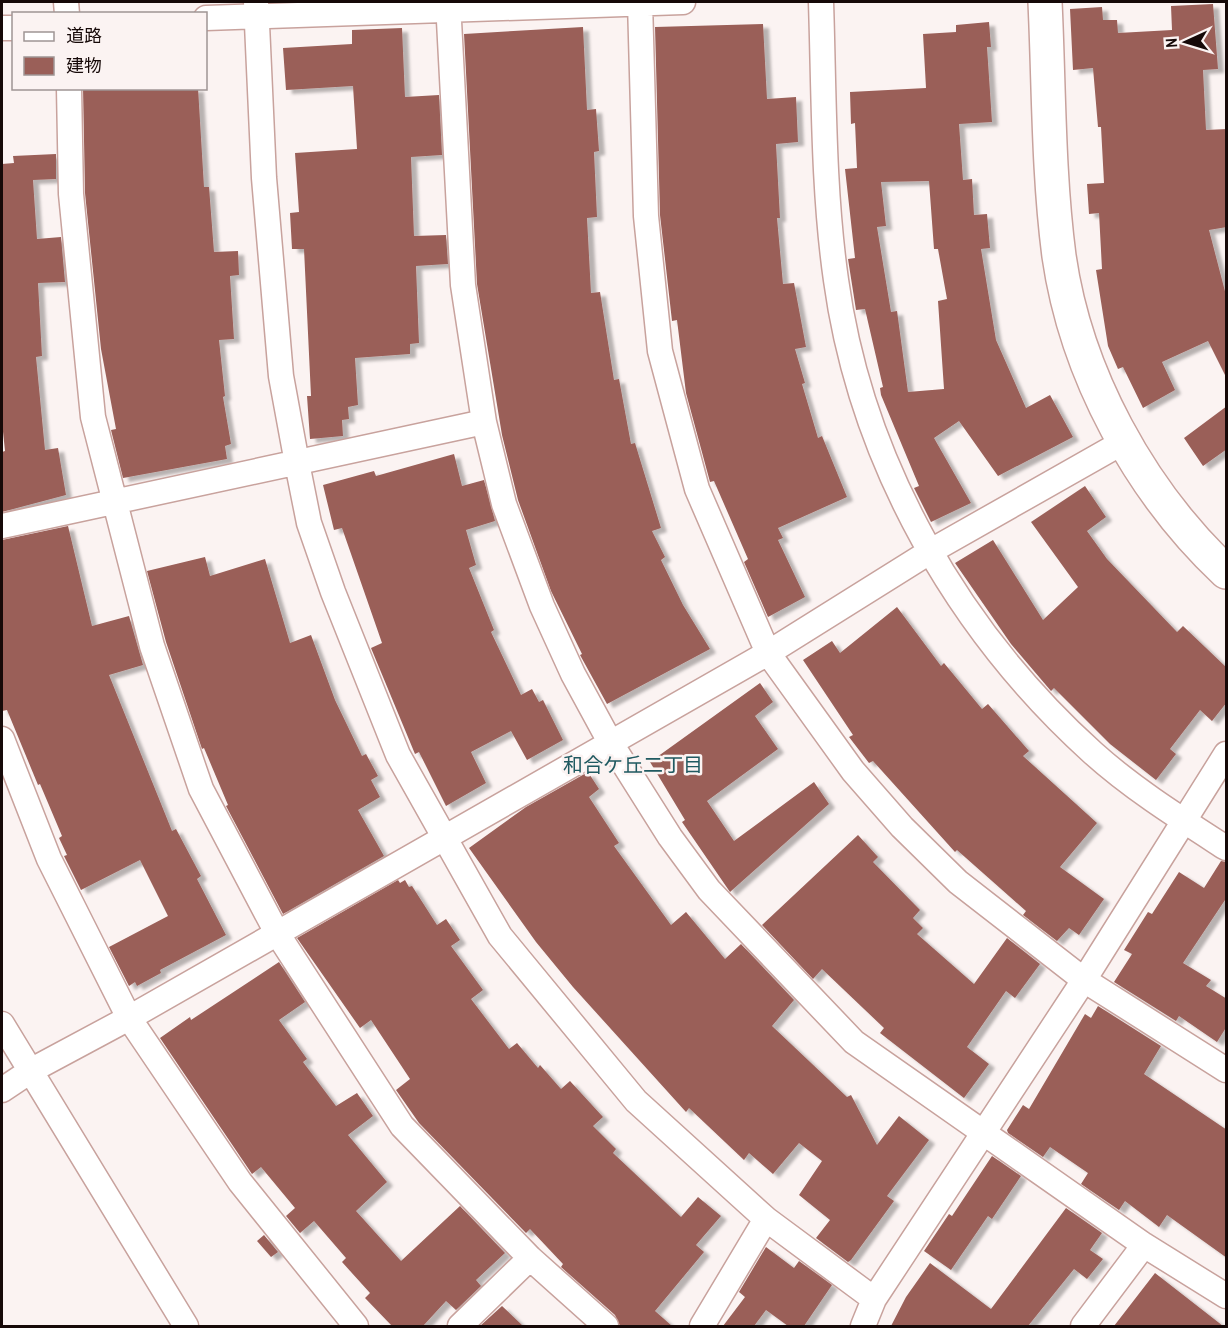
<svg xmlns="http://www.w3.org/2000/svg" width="1228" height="1328" viewBox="0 0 1228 1328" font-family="'Archivo Narrow','Noto Sans JP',sans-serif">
<defs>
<filter id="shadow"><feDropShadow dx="6" dy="4" stdDeviation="1.5" flood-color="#0004"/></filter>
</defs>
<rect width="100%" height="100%" fill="#fbf3f2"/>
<path fill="#9a5f58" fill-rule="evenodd" filter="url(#shadow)" d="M1213 4 1218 69 1203 70 1206 130 1227 129V227L1209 230 1227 299V379L1208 341 1162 362 1175 390 1143 408 1123 367 1118 369 1108 346 1096 270 1102 269 1099 213 1089 214 1087 184 1104 183 1101 127H1098L1093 68 1073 70 1070 9 1102 7 1103 20H1117L1118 33 1172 30 1171 6Z
M989 22 991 47H987L992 122 959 124 963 180 972 179 974 215 987 214 990 248 981 249 996 340 1026 408 1050 395 1073 437 998 476 959 421 934 438 971 503 931 522 914 488 919 486 881 395 880 388 883 387 865 309 856 310 848 259 855 258 845 169 857 168 855 123 851 124 850 92 926 88 923 34 956 32V25ZM929 181 934 249H938L947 299 938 301 944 389 908 392 897 311 891 312 877 227 886 226 881 182Z
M763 24 767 99 796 97 798 142 776 144 780 218H777L783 284 794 283 806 347 795 349 805 383 802 384 818 438 822 436 847 497 778 528 783 538 778 540 805 597 768 617 744 562 748 559 714 481 710 482 686 393 677 320 672 321 660 215 655 27Z
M583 27 587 110 596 109 599 151 594 152 597 217 587 218 591 293 600 292 614 380 619 379 631 444 635 443 661 528 652 531 665 557 661 560 683 605 710 649 607 704 580 655 582 654 551 591 518 500 502 435 477 284 464 34Z
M402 28 405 97 439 95 442 155 411 157 414 236 446 235 448 264 416 266 419 343 410 344V354L355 358 358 405 348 407 349 419 342 420 343 436 310 439 307 396H311L304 249H292L290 213 299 212 295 153 357 149 353 86 286 90 283 48 352 44V30Z
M83 88H198L204 187H209L214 252 238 251 239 275 230 276 234 339 219 340 225 396 223 397 231 444 225 446 227 459 123 478 111 430 116 429 101 349 85 193Z
M56 154V179L33 180 37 239 61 237 65 282 38 283 42 356 36 357 45 450 58 448 66 495 2 512V452L5 451 2 422V164L14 163 13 156Z
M1227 406V449L1203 466 1184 438Z
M454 454 462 486 484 480 495 521 466 530 476 565 469 568 494 630 491 632 521 695 532 689 539 702 543 700 563 740 527 760 511 731 471 752 486 783 446 806 419 752 415 754 371 648 382 643 342 528 334 530 323 485 374 471 376 476Z
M1085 486 1106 517 1087 531 1107 559 1177 632 1183 626 1227 668V702L1212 721 1200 710 1170 749 1176 754 1156 780 1110 744 1054 688 1051 691 1011 644 955 563 993 540 1043 620 1078 587 1031 522Z
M68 526 92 626 129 616 143 665 109 675 172 831 176 829 201 876 197 879 226 935 160 970 161 973 137 986 135 982 129 986 109 947 168 916 140 860 81 890 64 856 67 855 59 838 62 836 40 784 38 785 7 710 2 711V540Z
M205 557 210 576 265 559 290 643 311 635 335 700 362 756 366 754 378 776 371 780 380 797 358 810 384 856 283 914 226 806 228 805 204 748 202 749 166 642 147 571Z
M897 607 941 666 944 663 982 709 988 704 1029 751 1023 756 1097 823 1060 867 1104 899 1079 935 1069 928 1057 941 1023 915 1026 911 957 850 955 852 873 761 869 763 849 737 853 735 803 660 832 641 840 653Z
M760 683 773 702 755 716 778 749 707 801 734 841 814 782 829 804 730 892 682 822 685 820 650 762Z
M588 772 599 789 589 797 619 843 614 846 671 925 686 912 725 959 741 944 794 1000 772 1026 847 1097 851 1095 877 1145 899 1116 929 1140 887 1196 894 1201 851 1260 848 1262 816 1238 830 1220 799 1195 822 1161 799 1143 773 1174 749 1153 744 1160 689 1108 686 1112 573 987 536 942 469 848 526 807Z
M858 835 878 857 873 862 920 910 913 918 923 928 917 934 974 984 1007 938 1040 964 1015 998 1006 991 967 1047 989 1064 964 1098 880 1033 884 1028 822 969 813 979 762 925Z
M1221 861 1227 862V897L1183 963 1211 980 1206 986 1227 999V1026L1217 1042 1179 1016 1176 1021 1114 982 1132 954 1124 950 1148 912 1152 914 1179 872 1204 888Z
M398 880 400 883 405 880 409 887 412 886 437 925 446 919 460 940 451 946 483 990 471 999 509 1049 517 1043 538 1068 540 1065 561 1089 570 1081 603 1117 593 1126 616 1149 613 1153 681 1217 698 1197 721 1216 696 1245 704 1252 655 1311 672 1326H620L615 1315 561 1267 563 1264 530 1229 526 1233 419 1123 396 1090 410 1079 371 1020 360 1028 297 938Z
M279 962 305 1002 279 1020 307 1059 303 1062 336 1106 357 1093 373 1116 348 1135 387 1182 356 1211 401 1261 460 1206 505 1253 476 1280 481 1286 456 1310 446 1301 423 1326H392L365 1298 370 1293 342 1262 346 1258 314 1221 300 1233 286 1216 295 1208 261 1167 252 1174 160 1038 190 1017 191 1020Z
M1098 1006 1161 1046 1144 1074 1227 1130V1258L1167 1215 1159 1227 1125 1201 1119 1210 1081 1184 1088 1173 1050 1147 1043 1157 1008 1133 1007 1130 1023 1105 1029 1109 1085 1014 1091 1018Z
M992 1156 1021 1176 992 1219 988 1216 951 1270 924 1251 949 1214 952 1216Z
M1066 1208 1102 1233 1090 1250 1103 1259 1087 1279 1074 1269 1028 1326H891L906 1297 930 1263 991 1309Z
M264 1235 278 1252 271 1257 257 1241Z
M766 1247 794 1268 799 1261 832 1285 804 1326H788L766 1310 754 1326H723L745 1297 739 1292Z
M1155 1273 1223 1326H1114Z
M502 1306 523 1326H480Z"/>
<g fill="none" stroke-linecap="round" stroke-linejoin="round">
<g stroke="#c8a29d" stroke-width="27">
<path id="street" d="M66 2 67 14
M256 2 264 178 281 376 297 463 309 523 333 592 398 755 500 936 636 1101 766 1219 874 1299
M448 2 463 285 484 422 504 504 542 606 573 674 610 742 670 837 709 890 854 1042 1144 1245 1226 1296
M640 2 646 216 660 351 697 489 768 653 853 771 902 827 958 882 1084 980 1226 1070
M821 2C824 93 823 190 836 280 861 462 958 631 1093 753 1133 789 1181 819 1226 848
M206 18 683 2
M2 28H14
M69 88 71 194 93 417 152 646 201 789 277 933 402 1126 530 1258 606 1326
M2 526 484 422
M2 739 49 859 129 1018 240 1182 356 1326
M2 1024 186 1326
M2 1090 32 1070 129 1018 768 653 931 551 1125 441
M460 1326 530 1258
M702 1326 766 1219
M863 1326 874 1299 1084 980 1226 754
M1083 1326 1144 1245"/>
</g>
<g stroke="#c8a29d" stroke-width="36">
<path id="secondary" d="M1045 2C1049 86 1048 172 1059 256 1076 374 1140 491 1226 572"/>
</g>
<use href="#street" stroke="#fff" stroke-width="24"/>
<use href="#secondary" stroke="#fff" stroke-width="33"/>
</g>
<g text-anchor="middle" stroke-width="5" stroke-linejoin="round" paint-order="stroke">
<g font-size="20" fill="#205a61" stroke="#fbf3f2">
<text x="633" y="772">和合ケ丘二丁目</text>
</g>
</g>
<rect width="1228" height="1328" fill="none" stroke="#160908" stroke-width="6"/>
<rect x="12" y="12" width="195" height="78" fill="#fbf3f2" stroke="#9f9594" stroke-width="1.5"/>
<rect x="24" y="32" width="30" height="9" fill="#ffffff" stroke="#9f9594" stroke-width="1.5"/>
<text x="66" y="42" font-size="18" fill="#160908">道路</text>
<rect x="24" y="57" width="30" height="18" fill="#9a5f58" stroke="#9f9594" stroke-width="1.5"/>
<text x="66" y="72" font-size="18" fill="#160908">建物</text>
<g transform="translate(1186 42) rotate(266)" stroke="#fbf3f2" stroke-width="4.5" paint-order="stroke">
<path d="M0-4.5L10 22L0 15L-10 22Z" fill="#160908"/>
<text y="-9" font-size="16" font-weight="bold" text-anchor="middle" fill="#160908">N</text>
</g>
</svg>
